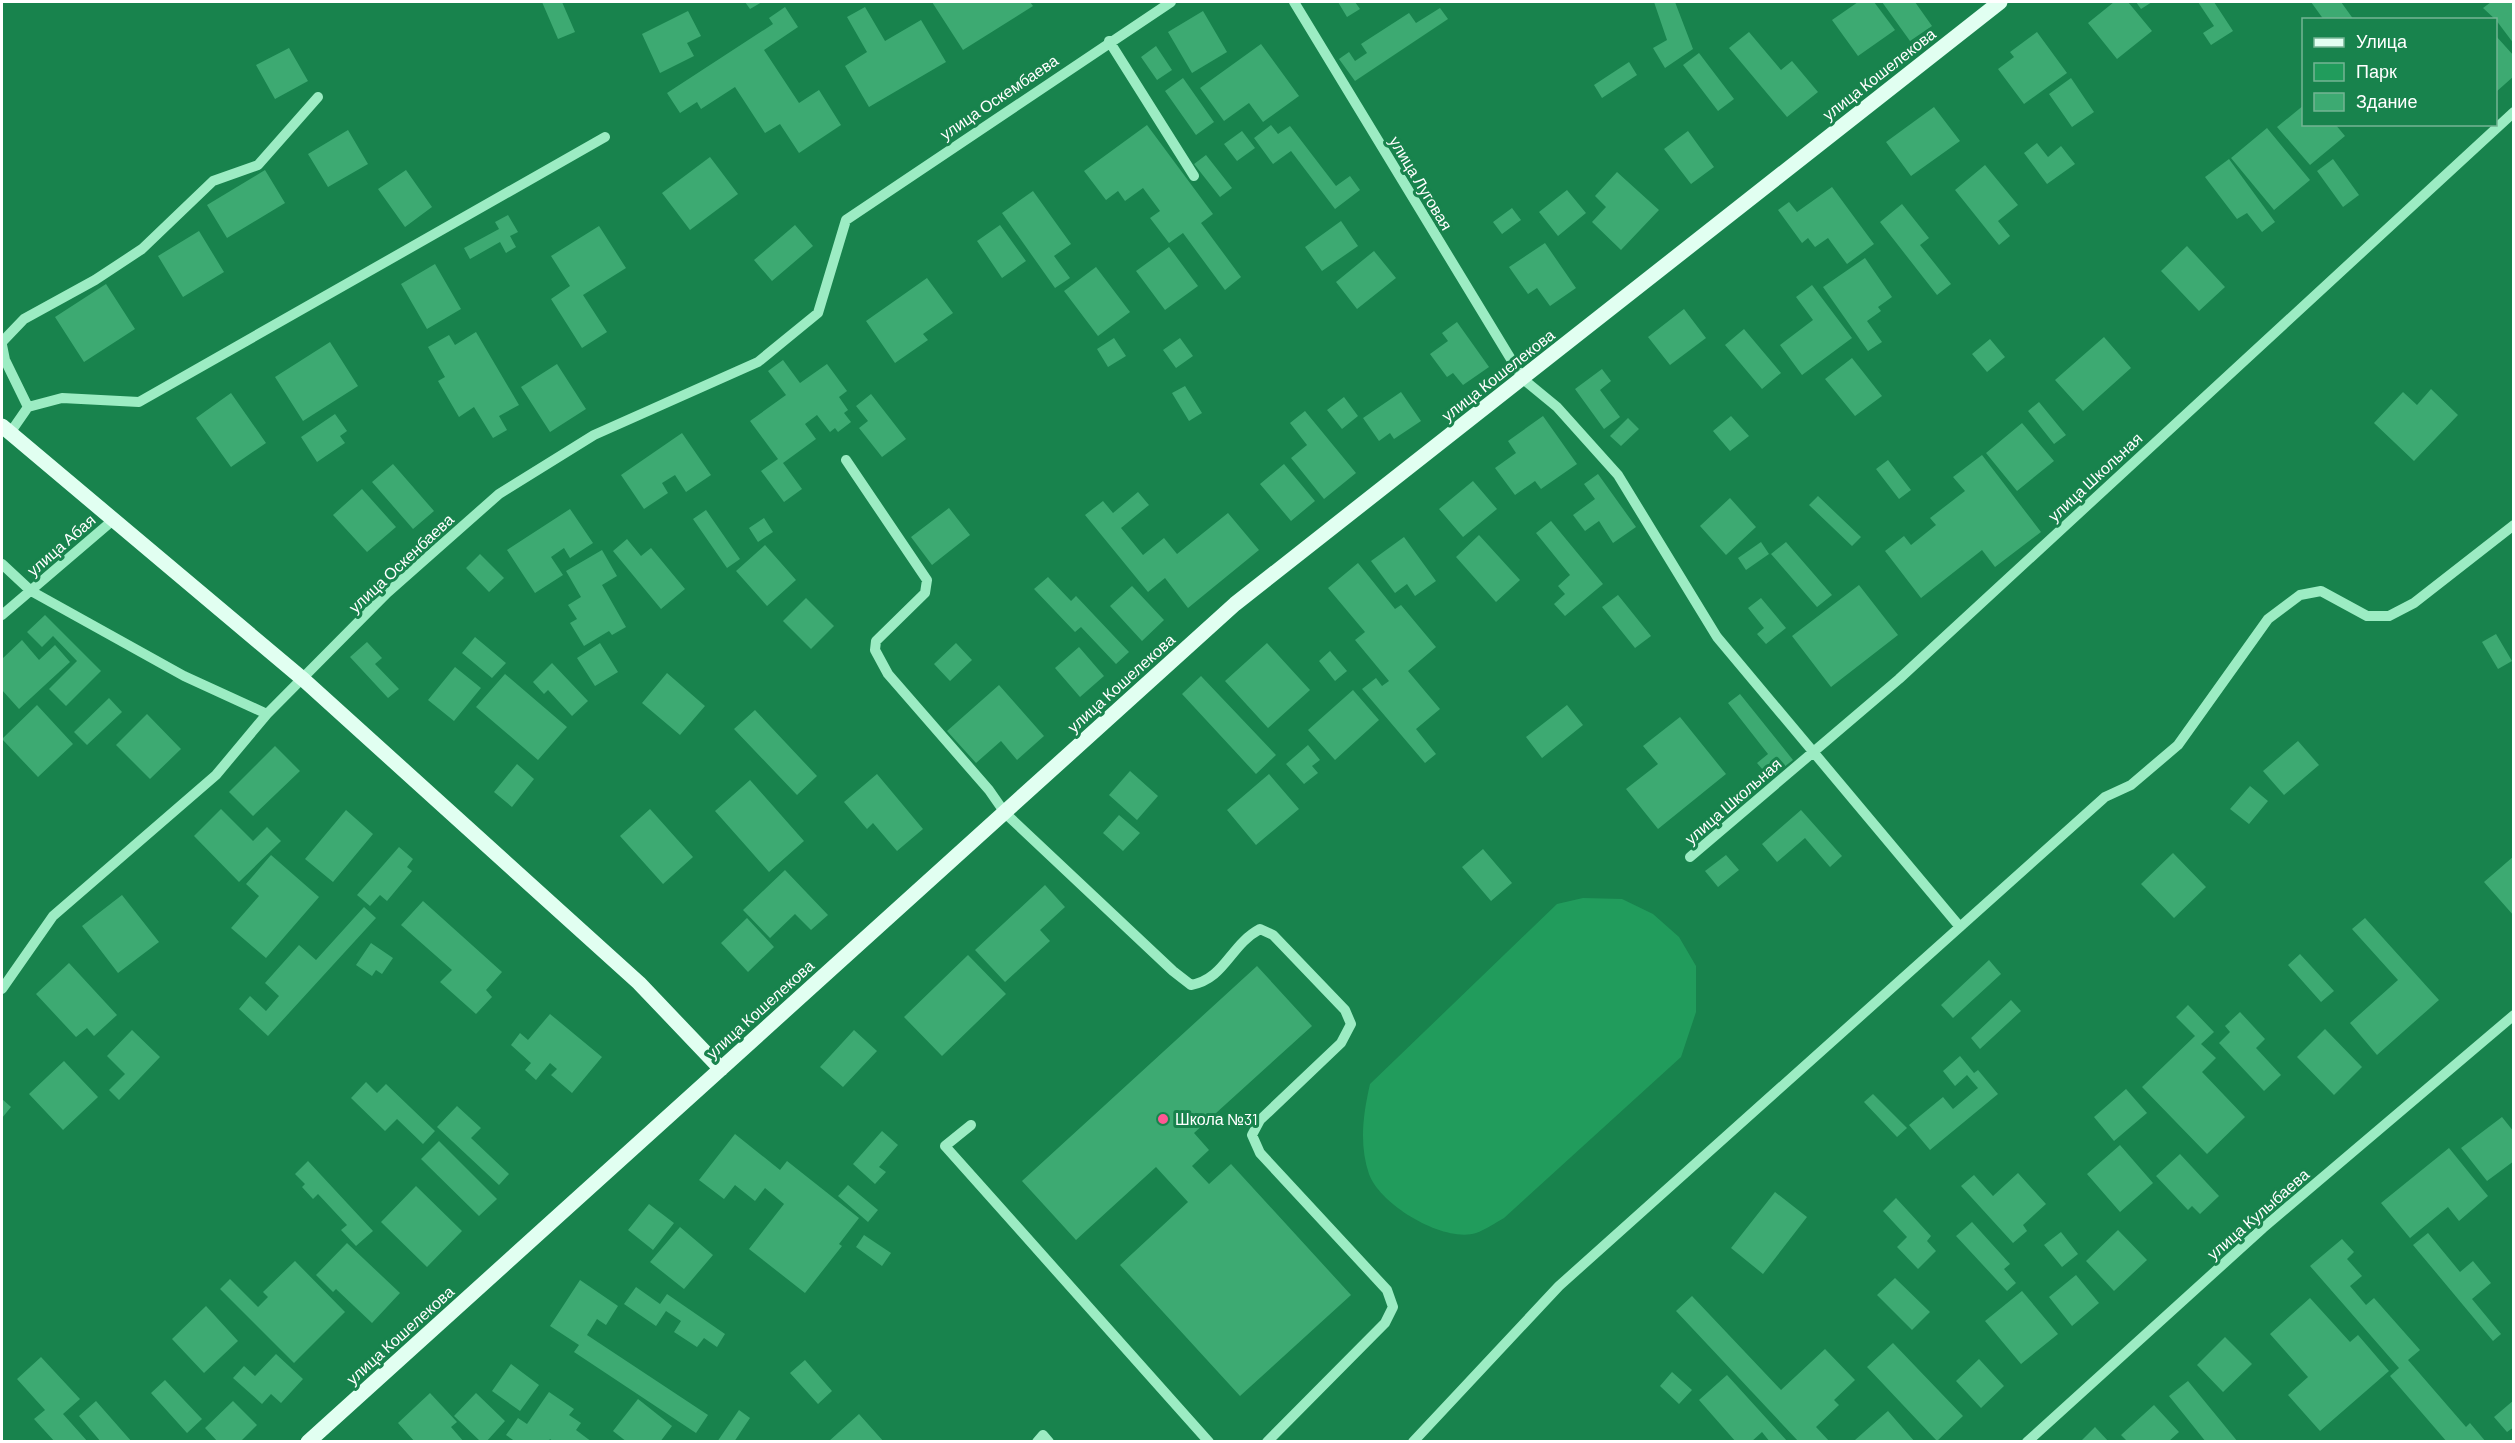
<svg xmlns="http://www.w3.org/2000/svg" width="2515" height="1443" viewBox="0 0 2515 1443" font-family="Barlow,sans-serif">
<rect width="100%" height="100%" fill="#18834d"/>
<path fill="#219c5c" d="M1583 898 1622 899 1653 914 1679 937 1696 966V1012L1681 1057 1504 1218C1495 1223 1485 1230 1476 1233 1444 1243 1380 1205 1369 1174 1359 1144 1363 1115 1370 1084L1557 904Z"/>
<path fill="#3daa72" d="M542 2H562L575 32 558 39Z
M745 2H762L750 9Z
M932 2H1030L1033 6 963 50Z
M1338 2H1355L1360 9 1347 17Z
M1654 2H1675L1693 49 1665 68 1653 48 1667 40Z
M1858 2H1874L1895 30 1858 56 1832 20Z
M1882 2H1915L1932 26 1910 41Z
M2114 2H2128L2152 31 2117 59 2088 23Z
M2136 2H2152L2141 9Z
M2198 2H2214L2233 31 2211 45 2203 33 2214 26Z
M2311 2H2341L2354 20H2324Z
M2491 2H2514V44L2496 20 2483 8Z
M785 7 798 27 764 50 799 103 819 90 841 125 799 153 780 124 765 133 735 87 701 109 697 102 680 113 667 93 773 24 769 18Z
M865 7 885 41 921 20 946 62 869 107 845 66 867 52 847 17Z
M1440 8 1448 19 1355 81 1339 59 1349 52 1355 61 1367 53 1361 44 1409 13 1416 23Z
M688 11 701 36 687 43 694 56 660 73 642 34Z
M1203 11 1227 52 1192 73 1168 32Z
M1749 32 1781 70 1792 61 1818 92 1787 117 1729 48Z
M2037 32 2067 73 2024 104 1998 69 2014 57 2010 52Z
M2496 36 2514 56V76L2496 92Z
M1261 44 1299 96 1263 122 1249 103 1224 121 1200 88Z
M1156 46 1172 70 1157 80 1141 57Z
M289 48 308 81 275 99 256 65Z
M1699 53 1734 99 1718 111 1683 65Z
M1629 62 1637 75 1602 98 1594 85Z
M1183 78 1214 122 1196 135 1165 91Z
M2071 78 2094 112 2072 127 2049 94Z
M2304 105V124H2335L2345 136 2310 165 2277 127Z
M1934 107 1960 141 1911 176 1886 142Z
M1147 125 1213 214 1201 223 1241 277 1225 290 1183 233 1169 243 1150 218 1160 211 1143 188 1125 201 1118 191 1106 200 1084 171Z
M1271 125 1278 134 1290 126 1336 186 1350 176 1360 190 1335 209 1291 151 1273 164 1254 138Z
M2267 128 2310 180 2274 210 2231 158Z
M348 130 368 164 328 187 308 154Z
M1242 131 1255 148 1237 161 1224 144Z
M1688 131 1714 167 1691 184 1664 149Z
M2037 143 2048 157 2061 146 2075 164 2047 184 2024 153Z
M1206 155 1232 188 1220 197 1194 164Z
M710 157 738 194 690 230 662 193Z
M2229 159 2275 222 2262 232 2247 213 2237 219 2205 177Z
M2333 159 2359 195 2343 207 2317 171Z
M1985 165 2018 205 1998 221 2010 236 1999 245 1955 190Z
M265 170 285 203 227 238 207 205Z
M406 170 432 207 405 227 378 189Z
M1617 172 1659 210 1621 250 1592 222 1606 207 1595 196Z
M1832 187 1874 244 1847 264 1828 238 1815 247 1808 238 1802 243 1778 210 1789 202 1797 212Z
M1567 190 1586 213 1558 236 1539 212Z
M1033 191 1071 244 1054 256 1070 278 1055 288 1002 213Z
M1902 204 1929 238 1920 245 1951 284 1937 295 1880 222Z
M1512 208 1521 220 1502 234 1493 222Z
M508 215 518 232 510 236 516 247 506 253 500 242 470 259 464 248 499 229 495 222Z
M1341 221 1358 246 1322 271 1305 247Z
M795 225 813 246 772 281 754 260Z
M1000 225 1026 261 1002 278 977 241Z
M599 226 626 268 583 295 607 332 582 348 551 299 570 286 551 256Z
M199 231 224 272 183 297 158 256Z
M1545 243 1576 288 1550 306 1537 288 1528 294 1509 267Z
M2187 246 2225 287 2199 311 2161 271Z
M1169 247 1198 286 1165 310 1136 271Z
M1374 251 1396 278 1357 309 1336 282Z
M1865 258 1892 297 1878 307 1881 311 1867 321 1882 342 1868 351 1823 287Z
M435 264 461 309 427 329 401 284Z
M1096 267 1130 312 1098 336 1064 291Z
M927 278 953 313 923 334 928 340 895 363 866 321Z
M106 284 135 329 84 362 55 317Z
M1812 285 1852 338 1802 375 1780 345 1813 320 1796 297Z
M1684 309 1706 338 1670 365 1648 337Z
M1457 322 1489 367 1463 385 1453 373 1447 377 1430 354 1448 341 1442 333Z
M1744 329 1781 373 1762 389 1725 345Z
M476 332 519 405 499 416 507 430 493 438 474 407 459 417 438 381 445 377 428 347 449 335 455 345Z
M2104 337 2131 368 2083 411 2055 380Z
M1114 338 1126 356 1108 367 1097 349Z
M1180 338 1193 356 1176 368 1163 350Z
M1990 339 2005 357 1987 372 1972 354Z
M330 342 358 386 303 421 275 377Z
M1852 358 1882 396 1855 416 1825 379Z
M783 360 800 383 827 364 847 391 839 397 848 410 844 413 851 422 838 432 835 428 830 432 817 415 805 424 816 439 783 463 802 489 784 502 761 471 778 459 750 421 786 395 768 371Z
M557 364 586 409 550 432 521 387Z
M1602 369 1611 381 1600 390 1620 417 1604 429 1575 389Z
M1185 386 1202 413 1189 421 1172 393Z
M2431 389 2458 415 2414 461 2374 423 2403 392 2417 405Z
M1401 392 1421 421 1394 439 1390 433 1379 441 1363 418Z
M231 393 266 443 231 467 196 418Z
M871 394 906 439 882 457 859 428 868 421 856 406Z
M1344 397 1358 416 1342 429 1327 410Z
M2039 402 2066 435 2054 444 2028 411Z
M1305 411 1356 473 1324 499 1291 458 1307 445 1290 423Z
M335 414 347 431 340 436 345 443 317 462 301 437Z
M1543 416 1577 464 1541 489 1535 481 1515 495 1495 468 1516 453 1508 441Z
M1731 416 1749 436 1730 451 1713 431Z
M1628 418 1639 429 1621 446 1610 436Z
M2022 423 2054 461 2017 491 1986 453Z
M682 433 711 475 686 492 675 475 662 483 668 493 644 509 621 475Z
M1982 455 2041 532 1995 567 1982 550 1921 598 1885 551 1904 536 1911 545 1936 525 1930 518 1965 491 1953 477Z
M1888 460 1911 490 1899 499 1876 469Z
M393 464 434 511 413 529 372 482Z
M1284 464 1315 501 1291 521 1260 484Z
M1598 474 1636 527 1613 543 1599 521 1585 531 1573 515 1595 499 1584 484Z
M1473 481 1497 509 1463 537 1439 509Z
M362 489 396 527 367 552 333 515Z
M1138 492 1149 505 1121 528 1143 555 1164 538 1177 554 1228 513 1259 550 1188 608 1165 578 1148 592 1085 515 1103 501 1113 513Z
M1818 496 1861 537 1852 546 1809 505Z
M1730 498 1756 527 1726 555 1700 526Z
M949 508 970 535 932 565 911 537Z
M570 509 593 543 570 558 564 548 551 557 563 575 535 593 507 550Z
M706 510 740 559 727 568 693 519Z
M764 518 773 532 758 542 749 528Z
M1551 521 1603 584 1565 616 1554 604 1565 594 1558 586 1570 575 1536 533Z
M1479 535 1520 580 1496 602 1456 557Z
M1404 537 1436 581 1415 596 1407 584 1395 593 1371 561Z
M627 539 641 556 651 548 685 589 661 609 613 551Z
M1761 542 1769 554 1746 570 1738 558Z
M1786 542 1832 595 1817 607 1771 554Z
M765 545 796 580 767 606 736 571Z
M602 550 617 576 602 585 626 627 612 635 609 631 584 646 570 623 577 619 568 605 581 597 566 571Z
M480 554 504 578 489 592 466 568Z
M1358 563 1395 609 1401 605 1436 647 1408 671 1440 709 1416 729 1436 754 1425 763 1362 689 1376 678 1382 686 1389 681 1355 640 1365 632 1328 588Z
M1048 577 1071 601 1076 596 1129 652 1116 664 1081 627 1075 632 1034 589Z
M1859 585 1898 635 1831 687 1792 636Z
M1132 586 1164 620 1142 641 1110 606Z
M1618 595 1651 636 1635 648 1602 607Z
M806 598 834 626 811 649 783 621Z
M1761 598 1786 628 1766 644 1757 634 1764 628 1748 608Z
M45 615 101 671 66 706 49 689 77 661 53 636 42 647 27 632Z
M2496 634 2512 661 2498 669 2482 642Z
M475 637 506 663 492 678 462 653Z
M22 640 39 660 55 645 70 662 19 709 2 690V659Z
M367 642 382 658 375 664 399 689 388 698 350 657Z
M600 643 618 672 595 686 577 658Z
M956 643 972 660 950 681 934 664Z
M1267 643 1310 690 1268 728 1225 681Z
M1079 647 1104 676 1080 697 1055 668Z
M1330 651 1347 671 1335 681 1319 661Z
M552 663 588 701 572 716 548 690 544 694 533 682Z
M455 667 481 688 454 721 428 700Z
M667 673 705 706 680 735 642 703Z
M505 674 567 727 538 760 476 707Z
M1201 676 1276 755 1256 774 1182 694Z
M999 685 1044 736 1017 760 1001 741 976 763 947 731Z
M1353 690 1379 720 1335 760 1308 730Z
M1740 694 1793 760 1770 778 1757 763 1768 754 1728 703Z
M109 698 122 712 87 745 74 732Z
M37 705 73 744 38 777 2 739Z
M1567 705 1583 725 1542 758 1526 737Z
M755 710 817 776 797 795 734 729Z
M147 714 181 749 150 779 116 745Z
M1680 717 1726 774 1658 829 1626 789 1658 764 1643 746Z
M2298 741 2319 765 2284 795 2263 771Z
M1308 745 1320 760 1312 766 1318 773 1304 784 1286 764Z
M275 746 300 771 253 816 229 792Z
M517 764 534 779 512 807 494 792Z
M1130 771 1158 796 1137 820 1109 795Z
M877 774 923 829 897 851 873 823 867 829 844 802Z
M1269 774 1299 809 1256 845 1227 810Z
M750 780 804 841 769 872 715 811Z
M2250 786 2268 801 2249 824 2230 809Z
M221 809 253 841 267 827 281 841 239 882 194 836Z
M650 809 693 857 663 884 620 836Z
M346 810 373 834 333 882 305 859Z
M1801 810 1842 856 1830 867 1805 838 1777 862 1762 844Z
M1119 815 1140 833 1123 851 1103 833Z
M399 847 413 859 407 867 412 871 387 901 380 895 370 906 357 895Z
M1483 849 1512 883 1491 901 1462 867Z
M2173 853 2206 887 2174 918 2141 884Z
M271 855 319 897 266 958 231 928 259 896 246 884Z
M1726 855 1739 870 1718 887 1705 871Z
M2514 856V916L2484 882Z
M785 870 828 915 811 930 795 914 770 938 743 910Z
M1045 885 1065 907 1040 930 1050 941 1005 982 975 950Z
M122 895 159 942 118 973 82 926Z
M423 901 502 972 486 990 492 997 476 1014 440 982 452 970 401 925Z
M364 907 376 918 268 1036 239 1009 250 996 266 1011 279 996 265 983 299 945 316 960Z
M747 918 774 947 748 972 721 943Z
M2365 918 2439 1000 2377 1055 2350 1023 2398 980 2352 929Z
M371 943 393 958 382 974 376 970 372 976 356 965Z
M2300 954 2334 991 2321 1002 2288 965Z
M968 955 1006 994 942 1056 904 1017Z
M1989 960 2001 974 1953 1018 1941 1005Z
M69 963 117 1015 94 1036 87 1028 76 1037 36 994Z
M1257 966 1312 1026 1194 1133 1209 1150 1192 1166 1209 1184 1231 1164 1351 1295 1240 1396 1120 1265 1188 1202 1156 1167 1076 1240 1022 1181Z
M2011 1000 2021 1011 1980 1049 1971 1038Z
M2188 1005 2214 1032 2201 1044 2216 1058 2202 1072 2245 1117 2207 1154 2142 1087 2195 1036 2176 1017Z
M2240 1012 2265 1039 2256 1048 2281 1075 2264 1091 2219 1043 2230 1032 2225 1026Z
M550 1014 602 1057 572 1093 551 1075 557 1069 550 1063 536 1080 525 1070 531 1063 511 1045 520 1033 528 1040Z
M2325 1029 2362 1067 2334 1095 2297 1057Z
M132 1030 160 1057 119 1100 109 1090 125 1074 107 1056Z
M854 1030 877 1051 843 1087 820 1067Z
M1960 1056 1974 1073 1978 1070 1998 1094 1930 1150 1909 1125 1943 1097 1953 1109 1978 1088 1967 1075 1955 1086 1943 1071Z
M64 1061 98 1097 63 1130 29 1094Z
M366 1082 377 1093 386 1084 435 1131 423 1144 397 1119 385 1131 351 1098Z
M2126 1089 2147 1113 2114 1141 2094 1117Z
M1873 1094 1907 1128 1897 1137 1864 1102Z
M2 1099 11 1107 2 1118Z
M457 1106 481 1128 471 1138 509 1174 499 1185 437 1127Z
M2502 1117 2514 1132V1161L2487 1181 2461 1148Z
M882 1131 898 1145 879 1167 886 1172 875 1184 853 1164Z
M735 1134 780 1170 787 1161 859 1218 839 1244 842 1246 805 1293 749 1249 784 1204 765 1188 755 1201 735 1185 724 1199 699 1180Z
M439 1141 497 1199 479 1216 421 1159Z
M2120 1145 2153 1183 2120 1212 2087 1174Z
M2449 1148 2488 1196 2459 1221 2448 1207 2410 1238 2381 1203Z
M2180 1154 2219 1196 2200 1214 2192 1206 2188 1210 2156 1176Z
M308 1161 373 1231 356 1246 341 1230 347 1225 318 1194 313 1199 302 1187 305 1184 295 1174Z
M2018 1173 2046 1204 2023 1225 2027 1231 2013 1243 1961 1186 1974 1175 1993 1196Z
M848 1185 878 1210 868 1222 838 1196Z
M416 1186 462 1231 427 1267 381 1222Z
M1775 1192 1807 1217 1763 1274 1731 1248Z
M1896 1198 1931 1236 1927 1241 1936 1251 1918 1269 1897 1247 1907 1237 1883 1211Z
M649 1204 674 1223 653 1250 628 1230Z
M1972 1222 2010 1264 2004 1269 2016 1283 2007 1291 1956 1236Z
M680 1227 713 1255 684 1289 650 1262Z
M2118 1230 2147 1260 2114 1291 2086 1261Z
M2061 1232 2078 1254 2062 1267 2044 1245Z
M2428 1233 2460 1272 2473 1261 2491 1283 2472 1299 2501 1334 2493 1341 2413 1245Z
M864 1235 891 1253 882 1266 856 1247Z
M2342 1239 2354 1252 2347 1259 2362 1276 2350 1286 2366 1305 2374 1298 2420 1350 2408 1360 2466 1427 2470 1423 2486 1442H2447L2390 1376 2399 1368 2310 1266Z
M347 1243 400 1293 372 1323 336 1289 333 1292 316 1275Z
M295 1261 345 1312 294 1363 220 1289 230 1279 258 1307 268 1297 263 1292Z
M2076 1275 2099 1303 2072 1326 2049 1297Z
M1895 1278 1930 1312 1912 1330 1877 1295Z
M580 1280 618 1306 606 1325 597 1319 587 1335 708 1415 696 1433 574 1352 579 1345 550 1326Z
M636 1287 660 1304 667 1294 725 1334 717 1347 704 1338 697 1347 674 1332 681 1321 666 1311 656 1326 624 1304Z
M2022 1291 2058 1334 2021 1364 1985 1321Z
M1692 1296 1781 1390 1825 1349 1855 1380 1834 1400 1839 1405 1816 1427 1830 1442H1799L1676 1311Z
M2310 1298 2350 1342 2358 1335 2389 1371 2320 1431 2288 1395 2308 1377 2270 1334Z
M206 1306 238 1341 204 1373 172 1339Z
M2225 1337 2252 1364 2223 1392 2197 1365Z
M1893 1343 1963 1416 1937 1441 1867 1367Z
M276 1354 303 1379 281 1403 271 1394 262 1404 233 1378 244 1366 255 1376Z
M41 1357 80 1399 63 1414 88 1442H55L34 1419 45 1410 17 1379Z
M1979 1359 2004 1386 1981 1408 1956 1381Z
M805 1360 832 1391 818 1404 790 1373Z
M511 1364 539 1385 520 1411 492 1391Z
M1672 1372 1692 1390 1679 1404 1660 1386Z
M1727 1375 1788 1442H1770L1762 1432 1751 1442H1736L1699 1400Z
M165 1380 202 1419 187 1433 151 1393Z
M2188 1381 2238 1442H2206L2169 1396Z
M549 1392 574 1409 569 1415 581 1423 576 1430 592 1442H554L550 1439 548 1442H516L506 1435 518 1418 527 1424Z
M430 1393 457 1422 451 1427 464 1442H415L398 1423Z
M476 1393 505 1421 486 1442H481L454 1416Z
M638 1399 672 1426 660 1442H627L613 1431Z
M2514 1400V1427L2507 1432 2494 1417Z
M96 1401 132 1442H101L79 1416Z
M233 1401 257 1425 240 1442H218L205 1428Z
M2154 1405 2179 1432 2168 1442H2128L2121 1435Z
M739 1410 750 1418 734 1442H717Z
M1888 1411 1915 1442H1857L1855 1440Z
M859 1414 884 1442H828Z
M2095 1427 2109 1442H2080Z"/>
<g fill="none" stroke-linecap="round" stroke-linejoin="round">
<path stroke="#9cecc3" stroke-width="10" d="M1294 2 1523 379 1557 407 1618 475 1717 637 1960 927
M1109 41 1194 176
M2 342 24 319 95 280 142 249 213 181 258 165 318 97
M2 345 5 360 28 407
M10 433 28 407 62 398 139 402 605 137
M846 460 927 580 925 593 876 641 875 650 888 674 989 790 1005 813 1173 971 1191 985C1225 979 1230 945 1260 929L1273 935 1345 1010 1351 1024 1341 1043 1260 1120 1252 1135 1260 1153 1387 1290 1393 1307 1385 1323 1267 1442
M2 564 31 591 184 676 267 714
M2 615 112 521
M1690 857 1899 679 2514 112
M2 989 53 916 216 775 267 714 387 593 499 494 594 435 758 362 818 313 846 220 1171 2
M971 1125 945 1146 1209 1442
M1037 1442 1043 1435 1049 1442
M1413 1442 1559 1286 2105 797 2131 785 2178 745 2268 619 2300 595 2321 591 2367 616H2389L2414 603 2514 525
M2027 1442 2263 1228 2514 1015"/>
<path stroke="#e1fff1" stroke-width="15" d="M2 426 304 680 639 983 721 1069
M308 1442 1235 604 2000 2"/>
</g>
<circle fill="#ff5793" stroke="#18834d" stroke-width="2" cx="1163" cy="1119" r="6"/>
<g text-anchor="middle" stroke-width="6" stroke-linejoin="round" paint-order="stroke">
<g font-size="16" fill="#fff" stroke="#18834d">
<text transform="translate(1879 74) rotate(-38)" y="6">улица Кошелекова</text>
<text transform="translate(999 97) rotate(-34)" y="6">улица Оскембаева</text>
<text transform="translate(1421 183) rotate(59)" y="6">улица Луговая</text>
<text transform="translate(1498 375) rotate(-38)" y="6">улица Кошелекова</text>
<text transform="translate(2095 477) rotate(-43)" y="6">улица Школьная</text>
<text transform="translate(61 545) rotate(-41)" y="6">улица Абая</text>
<text transform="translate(401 563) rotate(-43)" y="6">улица Оскенбаева</text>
<text transform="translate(1121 683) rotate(-42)" y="6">улица Кошелекова</text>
<text transform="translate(1733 801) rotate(-41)" y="6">улица Школьная</text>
<text transform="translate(760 1009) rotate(-42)" y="6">улица Кошелекова</text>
<text transform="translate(2258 1214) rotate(-41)" y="6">улица Кулыбаева</text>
<text transform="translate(400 1335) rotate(-42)" y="6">улица Кошелекова</text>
</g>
<g font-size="16" fill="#fff" stroke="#18834d" text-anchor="start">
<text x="1175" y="1125">Школа №31</text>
</g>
</g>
<rect width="2515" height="1443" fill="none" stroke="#ffffff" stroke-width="6"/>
<rect x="2302" y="18" width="195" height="108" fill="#18834d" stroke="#74b594" stroke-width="1.5"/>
<rect x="2314" y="38" width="30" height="9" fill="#e1fff1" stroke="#74b594" stroke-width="1.5"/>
<text x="2356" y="48" font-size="18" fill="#ffffff">Улица</text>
<rect x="2314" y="63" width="30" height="18" fill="#219c5c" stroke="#74b594" stroke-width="1.5"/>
<text x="2356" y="78" font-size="18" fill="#ffffff">Парк</text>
<rect x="2314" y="93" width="30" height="18" fill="#3daa72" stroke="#74b594" stroke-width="1.5"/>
<text x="2356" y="108" font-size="18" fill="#ffffff">Здание</text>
</svg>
